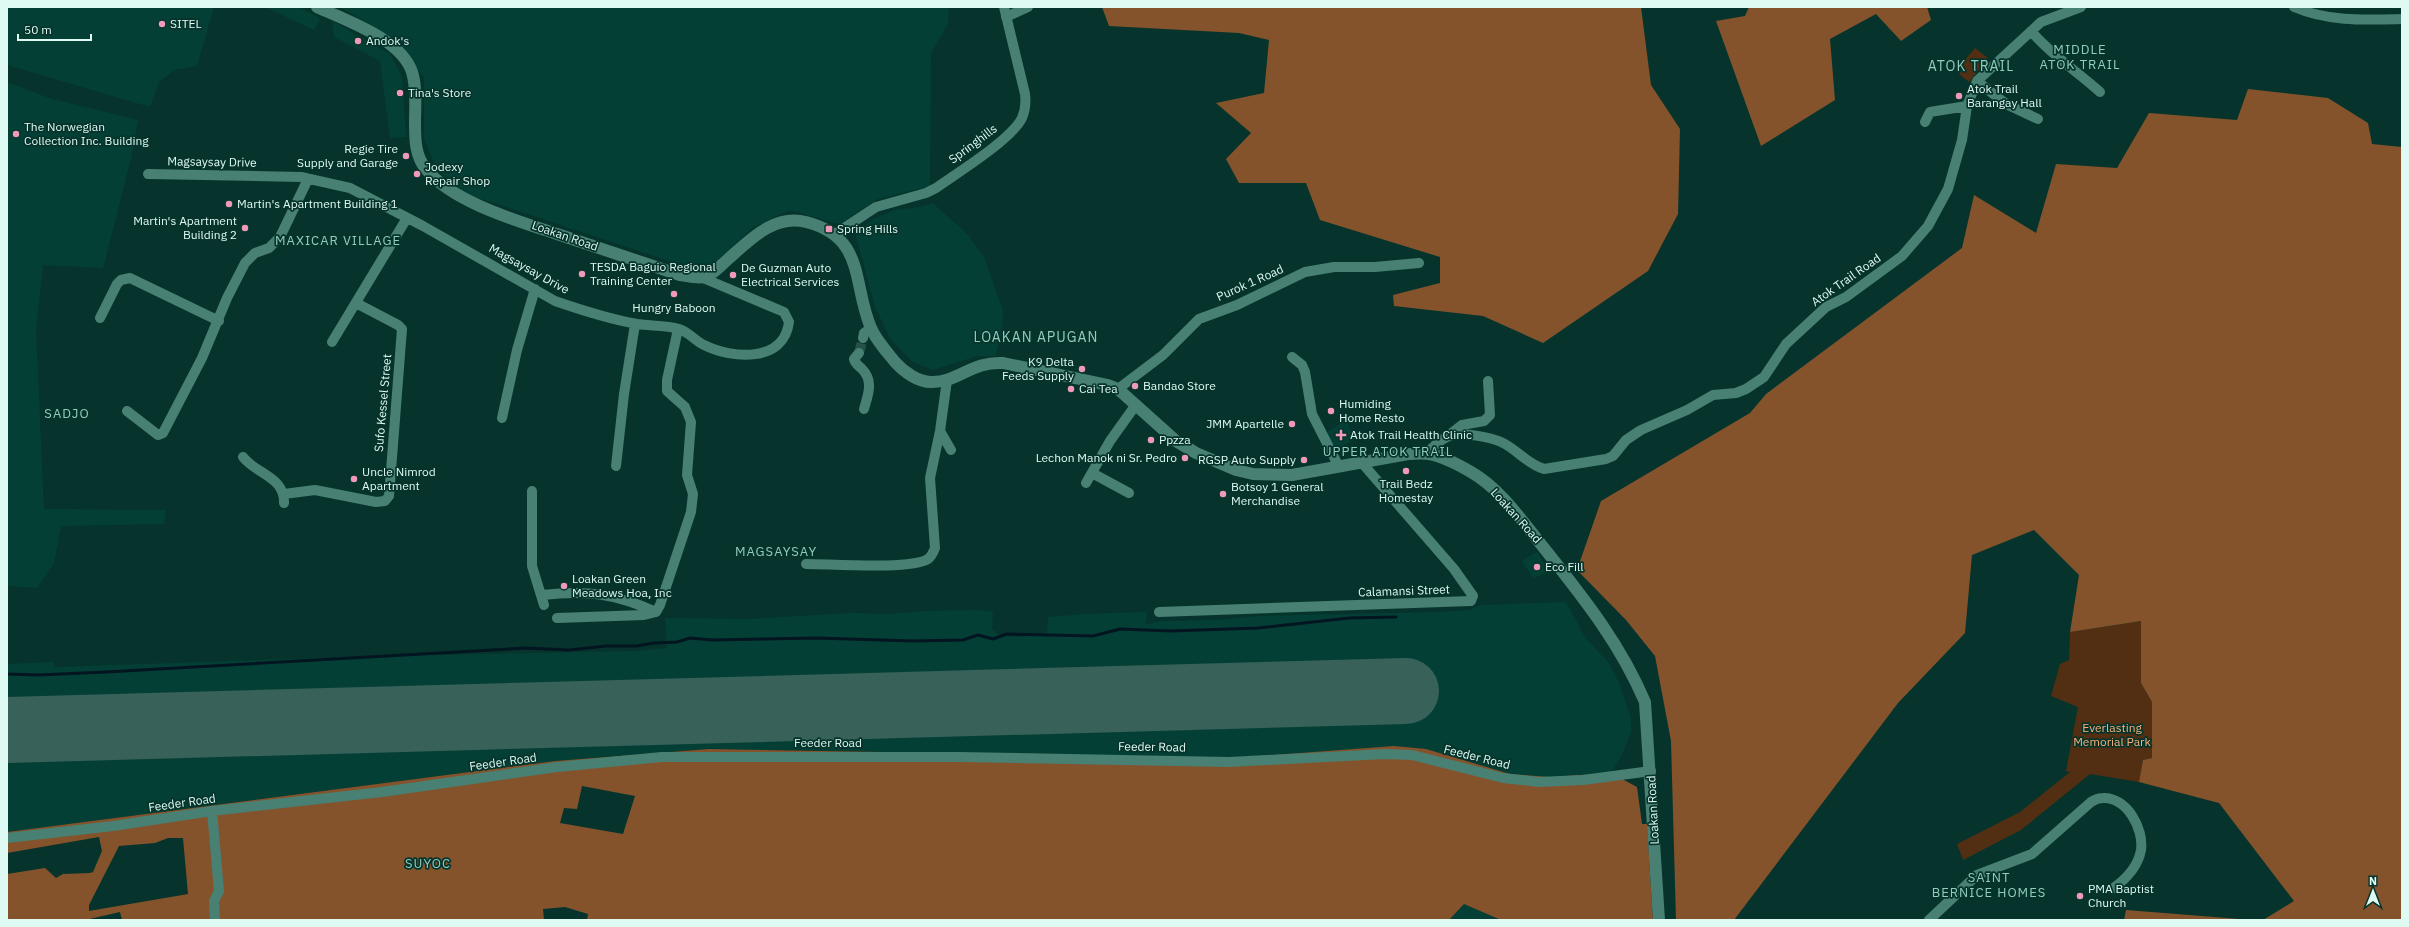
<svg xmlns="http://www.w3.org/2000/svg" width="2409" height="927" viewBox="0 0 2409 927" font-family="'IBM Plex Sans',sans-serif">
<rect width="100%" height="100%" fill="#06342c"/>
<path fill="#043f35" d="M7 7H214L197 66 174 70 159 82 150 107 7 65Z
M265 7H298L320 18 314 30Z
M340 7H949L948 24 931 53 930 186 878 199 839 224 789 210 752 228 710 267 690 268 473 196 453 185 435 166 424 138V78L396 40Z
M332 21 390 54 402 77 406 137 390 138 380 61 334 37Z
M7 82 52 99 138 120 131 158 103 268 43 265 36 330 44 509 166 510 164 524 61 526 54 563 37 588 7 586Z
M933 203 968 235 984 257 1003 311 1002 332 995 356H977L933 370 913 362 891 340 875 307 855 233 873 219 895 210 920 207Z
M1346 420 1355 439 1336 450 1327 432Z
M1537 552 1549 572 1533 578 1522 561Z
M1566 602 1585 637 1608 662 1618 680 1631 718V732L1621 757 1611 773 1550 777 1510 774 1426 749 1234 758 709 749 555 761 7 832V664L54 662V667L383 656 636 651 667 648 665 618 749 619 849 613 889 614 924 611 977 610 993 612 992 629 1000 636 1020 637 1047 633 1048 617 1085 614 1147 612 1146 624 1162 621 1215 620 1260 616 1441 612 1469 610 1481 605Z
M1464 904 1501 920H1449Z"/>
<path fill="#522f13" d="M1975 48 1988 58 1969 82 1959 74 1962 70 1959 67Z
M2141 621V683L2152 702V758L2143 760 2139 782 2090 774 2021 830 1963 860 1957 844 2020 812 2070 772 2066 771 2078 707 2051 696 2060 664 2069 660 2070 632Z"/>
<path fill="#84532c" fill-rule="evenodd" d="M1102 7H1641L1651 85 1680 129 1678 214 1648 271 1543 343 1483 316 1394 306 1393 295 1440 283V257L1320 220 1306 183H1239L1226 159 1251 133 1216 103 1264 93 1269 40 1239 33 1109 26Z
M1749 7H1927L1931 20 1901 41 1876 14 1830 39 1835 100 1761 146 1716 21 1745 16Z
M2248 89 2328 98 2368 123 2372 144 2402 147V920H2263L2294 901 2219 803 2139 782 2143 760 2152 758V702L2141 683V621L2070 632 2079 575 2034 530 1972 555 1965 633 1898 703 1734 920H1676L1671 741 1655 656 1626 620 1577 570 1601 501 1750 413 1766 394 1962 248 1974 195 2036 233 2056 164 2117 168 2149 113 2237 120Z
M1394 746 1426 749 1510 774 1550 777 1611 773 1637 787 1642 824H1647L1653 920H1501L1464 904 1449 920H587L588 914 565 907 543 909 544 920H122L120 912 85 920H7V874L45 868 56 878 63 874 90 873 93 872 102 851 99 837 7 853V832L555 761 709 749 1234 758ZM582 786 635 796 623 834 560 823 564 808 577 809ZM168 838H183L188 894 89 911V905L119 846 155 843Z
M2126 910 2252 920H2124Z"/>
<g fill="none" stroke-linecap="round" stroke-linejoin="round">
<path stroke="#031520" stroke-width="3" d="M7 674 38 675 106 672 526 648 569 650 606 646H637L654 643 677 642 690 638 712 640 817 638 913 641 963 640 978 635 993 639 1007 634 1093 636 1120 629 1171 631 1258 628 1349 618 1396 617"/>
<path stroke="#376159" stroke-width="66" d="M7 730 1406 691"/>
<path stroke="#26524a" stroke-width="10" stroke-dasharray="10 5" stroke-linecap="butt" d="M859 353 863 338"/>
<path stroke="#488073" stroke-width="10" d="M2294 7C2329 22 2365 20 2402 19
M1006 17 1028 7
M2031 31C2051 55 2077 71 2100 92
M1977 81 2006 104 2038 119
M1925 122 1930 112 1967 106
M148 174 301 177 350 188 423 226 555 301C581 310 609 319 637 324 650 326 666 325 679 329 689 332 695 341 704 345 732 359 784 363 789 322L784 312 703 278
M835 234 876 207 926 193 936 188C957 173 1011 140 1022 118 1025 111 1026 102 1025 94L1004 7
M100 318 117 284 121 280 130 278 219 321
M863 338 864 333 871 328
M332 342 407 218
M859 353 854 359C855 364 859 366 862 369 874 381 868 395 864 409
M1292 357 1302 365 1305 372 1312 414 1339 467
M1118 389 1163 355 1199 319 1237 305 1305 272 1334 267H1375L1419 263
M127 411 158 435 163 433 202 358 227 298 245 263 255 253 269 248 280 237 308 179
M502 418 517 350 535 289
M940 431 951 450
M1448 436 1462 425 1484 421 1490 415 1488 381
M1425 454C1432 449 1439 440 1447 437 1460 431 1493 437 1505 444 1519 452 1528 464 1544 469L1606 459 1613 456 1626 440 1641 430 1687 410 1713 395 1736 393 1746 389 1764 377 1786 344 1826 307 1846 297 1902 256 1928 226 1948 189 1962 140 1967 106 1977 81 2041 22 2081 7
M243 457C256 474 285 477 284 503
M616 466 624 394 635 324
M1092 473 1129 493
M1086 483 1110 441 1135 406
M532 491V566L544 605
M284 494 315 490 376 502 385 501 389 496 402 329 398 325 356 303
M806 564C831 564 911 570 928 559 932 556 933 553 935 548L930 478 940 431 947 380
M542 595C587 590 614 593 656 612
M1159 612 1471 601 1473 596 1454 569 1362 463
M557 618 644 615 656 612 660 605 691 512 693 494 687 475 691 422 685 407 667 391V380L678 329
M212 811 219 891 214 901 215 920
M7 838 113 826 212 811 382 792 557 767 662 757H959L1229 762 1385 754 1412 755 1503 778 1539 782 1583 780 1651 771
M1929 920 1977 875 2032 854 2091 802C2094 800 2099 798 2103 798 2127 797 2144 829 2141 850 2138 867 2125 880 2112 889"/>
<path stroke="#488073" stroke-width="12" d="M317 7C347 21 401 39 412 72 417 88 415 107 415 123 415 139 415 156 426 169 452 202 518 221 557 234 598 248 639 261 680 275 687 276 698 279 704 277 714 274 719 267 726 261 749 241 773 214 806 222 866 237 852 284 871 328 876 340 887 352 895 362 904 372 918 382 931 382 957 383 972 361 1003 363L1108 385 1118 389 1176 441 1196 453 1236 470 1253 474 1292 475 1408 454C1414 454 1422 453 1429 454 1442 456 1459 465 1471 472 1499 488 1520 518 1540 543 1581 595 1619 641 1645 702L1659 920"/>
</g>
<g fill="#ef9ab8" stroke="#06342c" stroke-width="1.5">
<circle cx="162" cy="24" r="4"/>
<circle cx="358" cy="41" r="4"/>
<circle cx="400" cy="93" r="4"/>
<circle cx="1959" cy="96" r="4"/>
<circle cx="16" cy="134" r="4"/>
<circle cx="406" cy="156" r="4"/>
<circle cx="417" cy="174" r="4"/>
<circle cx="229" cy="204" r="4"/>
<circle cx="245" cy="228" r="4"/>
<rect x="825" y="225" width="8" height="8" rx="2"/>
<circle cx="582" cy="274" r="4"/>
<circle cx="733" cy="275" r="4"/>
<circle cx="674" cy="294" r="4"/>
<circle cx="1082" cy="369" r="4"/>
<circle cx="1135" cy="386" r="4"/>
<circle cx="1071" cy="389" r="4"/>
<circle cx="1331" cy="411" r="4"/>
<circle cx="1292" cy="424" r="4"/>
<path d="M1339 429h4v4h4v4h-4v4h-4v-4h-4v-4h4z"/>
<circle cx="1151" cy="440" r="4"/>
<circle cx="1185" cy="458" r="4"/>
<circle cx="1304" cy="460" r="4"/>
<circle cx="1406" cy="471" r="4"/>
<circle cx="354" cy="479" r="4"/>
<circle cx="1223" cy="494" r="4"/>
<circle cx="1537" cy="567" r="4"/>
<circle cx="564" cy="586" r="4"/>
<circle cx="2080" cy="896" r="4"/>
</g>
<g text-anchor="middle" stroke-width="3.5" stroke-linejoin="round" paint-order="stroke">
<g font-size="12" fill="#defaf2" stroke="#06342c" text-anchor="start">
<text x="170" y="28">SITEL</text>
<text x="366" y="45">Andok's</text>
<text x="1967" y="93">Atok Trail<tspan x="1967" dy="14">Barangay Hall</tspan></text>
<text x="408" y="97">Tina's Store</text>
<text x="24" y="131">The Norwegian<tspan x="24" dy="14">Collection Inc. Building</tspan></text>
<text x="398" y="153" text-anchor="end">Regie Tire<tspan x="398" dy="14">Supply and Garage</tspan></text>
<text x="425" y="171">Jodexy<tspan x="425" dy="14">Repair Shop</tspan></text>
<text x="237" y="208">Martin's Apartment Building 1</text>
<text x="237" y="225" text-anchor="end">Martin's Apartment<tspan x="237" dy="14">Building 2</tspan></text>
<text x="837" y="233">Spring Hills</text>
<text x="590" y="271">TESDA Baguio Regional<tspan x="590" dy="14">Training Center</tspan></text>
<text x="741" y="272">De Guzman Auto<tspan x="741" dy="14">Electrical Services</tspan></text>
<text x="674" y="312" text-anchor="middle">Hungry Baboon</text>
<text x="1074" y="366" text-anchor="end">K9 Delta<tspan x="1074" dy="14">Feeds Supply</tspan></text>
<text x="1143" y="390">Bandao Store</text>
<text x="1079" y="393">Cai Tea</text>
<text x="1339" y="408">Humiding<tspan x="1339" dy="14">Home Resto</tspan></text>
<text x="1284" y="428" text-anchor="end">JMM Apartelle</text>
<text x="1350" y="439">Atok Trail Health Clinic</text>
<text x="1159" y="444">Ppzza</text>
<text x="1177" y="462" text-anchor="end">Lechon Manok ni Sr. Pedro</text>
<text x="1296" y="464" text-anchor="end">RGSP Auto Supply</text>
<text x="362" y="476">Uncle Nimrod<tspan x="362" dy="14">Apartment</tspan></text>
<text x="1406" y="488" text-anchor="middle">Trail Bedz<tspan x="1406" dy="14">Homestay</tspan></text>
<text x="1231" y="491">Botsoy 1 General<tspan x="1231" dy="14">Merchandise</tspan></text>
<text x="1545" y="571">Eco Fill</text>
<text x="572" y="583">Loakan Green<tspan x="572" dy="14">Meadows Hoa, Inc</tspan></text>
<text x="2088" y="893">PMA Baptist<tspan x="2088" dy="14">Church</tspan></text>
</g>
<g font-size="12" fill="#defaf2" stroke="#06342c">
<text transform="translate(973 144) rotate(-37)" y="4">Springhills</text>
<text transform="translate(212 162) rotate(1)" y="4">Magsaysay Drive</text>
<text transform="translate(565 236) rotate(19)" y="4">Loakan Road</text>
<text transform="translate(529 269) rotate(29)" y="4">Magsaysay Drive</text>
<text transform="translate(1846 280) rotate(-35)" y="4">Atok Trail Road</text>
<text transform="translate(1250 283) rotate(-24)" y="4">Purok 1 Road</text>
<text transform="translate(383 403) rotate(-85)" y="4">Sufo Kessel Street</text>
<text transform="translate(1516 516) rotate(48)" y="4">Loakan Road</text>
<text transform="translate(1404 591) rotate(-2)" y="4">Calamansi Street</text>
<text x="828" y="747">Feeder Road</text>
<text transform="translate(1152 747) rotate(1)" y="4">Feeder Road</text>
<text transform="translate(1477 757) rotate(14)" y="4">Feeder Road</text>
<text transform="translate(503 762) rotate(-8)" y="4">Feeder Road</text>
<text transform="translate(182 803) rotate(-8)" y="4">Feeder Road</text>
<text transform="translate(1653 810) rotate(-93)" y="4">Loakan Road</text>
</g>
<g font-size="12" fill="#fdb178" stroke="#06342c">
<text x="2112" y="732">Everlasting<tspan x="2112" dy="14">Memorial Park</tspan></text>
</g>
<g font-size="13" letter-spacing="1" fill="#92ccbd" stroke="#06342c">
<text x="2080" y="54">MIDDLE<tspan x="2080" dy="15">ATOK TRAIL</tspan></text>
<text x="338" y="245">MAXICAR VILLAGE</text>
<text x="67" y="418">SADJO</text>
<text x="1388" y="456">UPPER ATOK TRAIL</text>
<text x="776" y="556">MAGSAYSAY</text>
<text x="428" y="868">SUYOC</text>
<text x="1989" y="882">SAINT<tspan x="1989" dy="15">BERNICE HOMES</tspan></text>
</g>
<g font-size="14" letter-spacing="1" fill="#92ccbd" stroke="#06342c">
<text x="1971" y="71">ATOK TRAIL</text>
<text x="1036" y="342">LOAKAN APUGAN</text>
</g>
</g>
<rect width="2409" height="927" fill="none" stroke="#defaf2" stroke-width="16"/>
<g transform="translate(2373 891)" stroke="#06342c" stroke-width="3" paint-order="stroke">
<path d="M0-3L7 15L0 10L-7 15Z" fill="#defaf2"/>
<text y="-6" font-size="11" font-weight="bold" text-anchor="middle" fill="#defaf2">N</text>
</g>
<path d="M18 34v6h73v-6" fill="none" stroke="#defaf2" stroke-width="2"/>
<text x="24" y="34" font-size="12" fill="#defaf2" stroke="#06342c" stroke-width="3" paint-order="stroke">50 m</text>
</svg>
